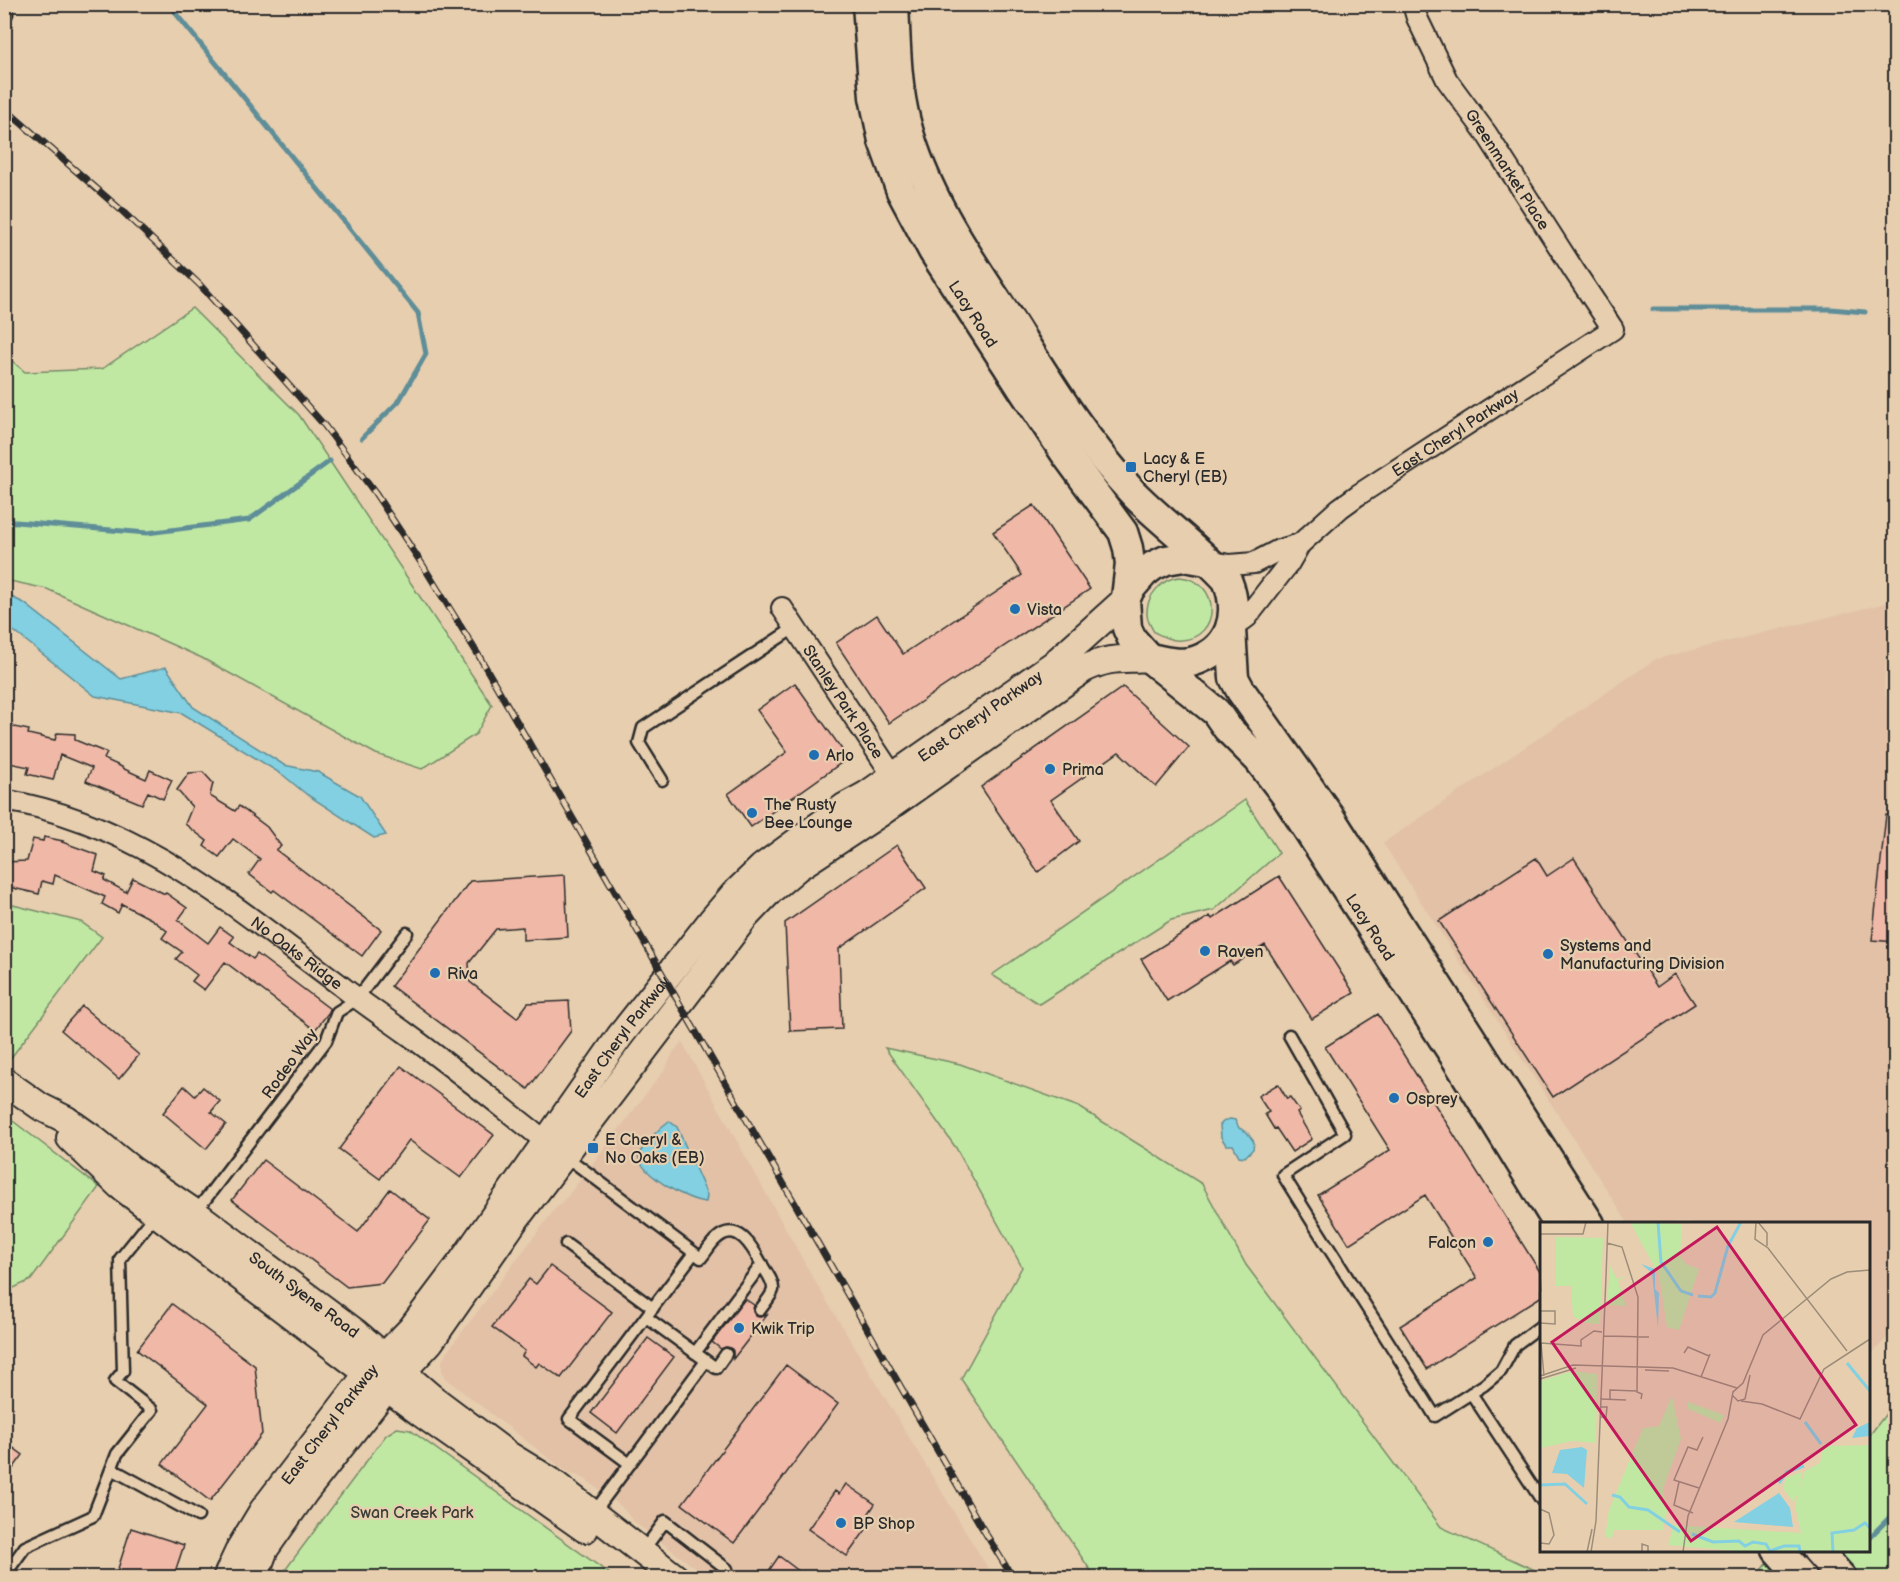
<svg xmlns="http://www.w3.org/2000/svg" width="1900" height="1582" viewBox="0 0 1900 1582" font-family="'Balsamiq Sans',sans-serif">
<rect width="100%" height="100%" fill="#e7ceaf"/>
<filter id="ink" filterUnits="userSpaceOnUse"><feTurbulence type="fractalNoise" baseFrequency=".0167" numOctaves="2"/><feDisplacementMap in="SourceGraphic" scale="12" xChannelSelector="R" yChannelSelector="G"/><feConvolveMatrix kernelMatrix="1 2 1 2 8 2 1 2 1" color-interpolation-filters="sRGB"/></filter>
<g filter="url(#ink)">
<path fill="#e2c1a7" d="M1891 602 1884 683 1887 705 1896 729V1329L1869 1356 1868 1224 1628 1223 1383 843 1656 659Z
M682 1042 813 1278 993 1577H708L634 1522 621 1506 585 1479 564 1470 445 1378 442 1370V1361L447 1352 555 1209 567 1197 666 1068 673 1053Z"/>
<path fill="#c0e8a3" stroke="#768a67" stroke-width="1.5" d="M192 308 299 415 492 705 476 734 422 769 376 754 202 658 47 589 5 580V355L25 372 102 369Z
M1180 577C1222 581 1221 638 1181 640 1171 641 1162 636 1154 632 1151 626 1147 621 1147 614 1146 596 1162 578 1180 577Z
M1245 800 1279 853 1214 910 1171 920 1039 1004 992 975Z
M5 903 81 922 102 937 10 1059 4 1055Z
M885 1048 960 1064 1079 1107 1202 1184 1246 1265 1441 1527 1550 1577H1095L961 1379 1022 1267 956 1148Z
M5 1115 99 1187 31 1280 5 1292Z
M1895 1402V1577L1756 1578 1777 1551 1868 1550 1869 1436Z
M397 1428 410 1430 614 1577H280L386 1435Z"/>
<path fill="#82d0e1" stroke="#5f8e98" stroke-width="1.5" d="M5 594 24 603 121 679 166 667 193 707 284 765 318 772 360 796 386 835 374 838 306 794 283 775 182 713 95 696 5 624Z
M1230 1119 1235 1120 1239 1128 1247 1132 1254 1142 1253 1149 1245 1157 1239 1156 1233 1145H1226L1221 1137 1220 1125 1224 1121Z
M669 1121 677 1127 707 1195 706 1202C687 1201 641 1175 638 1155 647 1142 656 1130 669 1121Z"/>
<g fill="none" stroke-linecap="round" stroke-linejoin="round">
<path stroke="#5f8e98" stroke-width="5" d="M171 4 177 15 418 313 426 354 399 401 362 438
M1653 309H1831L1865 312
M4 521 147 533 249 520 330 461
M1896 640 1893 654 1896 692
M1868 1539 1896 1511"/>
</g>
<path fill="#f0b8a6" stroke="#2b2b2b" stroke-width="1.5" d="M1034 505 1090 589 889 723 836 643 877 615 903 654 1022 575 993 532Z
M795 683 848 758 751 827 728 794 787 752 757 710Z
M1123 687 1189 747 1156 787 1119 752 1051 800 1079 841 1038 872 981 787Z
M4 725 29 730 28 734 55 740 57 733 75 734V740L107 753 104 759 122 767V768L146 779 150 770 172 780 163 799 148 792 142 804 86 781 92 768 60 755 53 780 27 774 29 767 4 762Z
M203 772 213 783 210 796 235 811 239 806 267 827 281 846 276 850 381 930 362 956 274 890 272 892 249 874 260 859 233 839 219 857 204 846 207 841 185 824 192 807 177 790 189 773Z
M1886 815H1896V942L1872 940Z
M44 837 63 841 62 842 98 855 94 871 106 876 104 880 126 892 133 878 165 894 166 893 187 908 178 920 208 943 220 927 234 937 230 942 253 959 257 954 330 1009 329 1012 315 1030 225 962 204 990 192 981 197 975 176 959 182 952 162 938 167 931 151 919 122 904 118 913 102 904 105 897 55 875 53 884 42 881 39 894 4 886V862L27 861 33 839 43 841Z
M897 845 926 888 839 949 842 1029 790 1031 785 923Z
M1536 858 1547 876 1574 858 1657 987 1675 974 1695 1004 1553 1097 1439 921Z
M565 875 568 937 523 940V927L496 929 469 963 470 982 517 1018 528 1003 569 1001 571 1031 528 1089 391 986 470 881Z
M1279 876 1354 993 1312 1019 1265 945 1233 965 1230 961 1167 1001 1141 959 1210 916 1212 919Z
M82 1006 139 1055 119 1079 61 1030Z
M1378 1014 1542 1275V1296L1427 1369 1400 1326 1477 1278 1425 1195 1349 1244 1318 1195 1390 1150 1325 1047Z
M401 1066 494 1135 461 1178 409 1140 380 1179 339 1149Z
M1278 1084 1287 1099 1290 1097 1300 1111 1297 1113 1312 1139 1292 1152 1276 1128 1274 1129 1265 1114 1269 1112 1258 1096Z
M184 1086 195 1096 203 1087 220 1101 211 1112 226 1124 206 1149 163 1113Z
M263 1160 358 1232 390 1189 430 1220 382 1283 347 1287 232 1200Z
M550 1266 612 1312 561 1378 539 1363 536 1367 522 1356 525 1351 492 1327 529 1279 536 1284Z
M745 1299 754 1305 753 1310 755 1316 760 1317 767 1315 733 1359V1351L731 1348 726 1347 721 1349 712 1342Z
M172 1304 255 1366 262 1434 210 1501 162 1464 208 1404 137 1350Z
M648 1338 674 1357 617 1433 591 1413Z
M786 1365 838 1404 734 1543 682 1504Z
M4 1441 23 1455 4 1481Z
M846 1484 875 1504 869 1513 875 1517 847 1556 808 1529 835 1491 839 1494Z
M131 1528 184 1545 173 1578H115Z
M779 1556 808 1578H775L768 1572Z"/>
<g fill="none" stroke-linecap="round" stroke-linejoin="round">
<g stroke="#2b2b2b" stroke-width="15">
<path id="service" d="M4 9 7 14
M662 780 639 743 643 728 794 628
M1289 1035 1345 1134 1283 1175C1333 1256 1385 1335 1435 1416L1484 1385 1501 1371 1515 1345 1542 1325
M564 1155 701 1258C706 1252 710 1245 715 1240 737 1218 753 1248 762 1265 766 1272 774 1282 773 1290 771 1297 764 1304 760 1310
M195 1213 326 1041 337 1012 357 999 407 933
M566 1244 653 1308
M646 1317 716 1368 726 1354
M695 1353 762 1264
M1471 1393 1542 1501
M630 1464 569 1419 694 1253
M112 1469 198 1516
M592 1515 706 1361
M642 1552 665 1521 727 1569 721 1578
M4 1576 25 1547 93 1516 117 1454 152 1410 115 1381 123 1371 120 1259 157 1213"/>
</g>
<g stroke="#2b2b2b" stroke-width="24">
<g id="minor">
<path d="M1207 561 1230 565 1254 563 1279 550 1300 544"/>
<path id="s1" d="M782 608 901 788"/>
<path id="s2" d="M1231 629 1247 617 1289 563 1300 544 1340 508 1358 495 1613 329 1575 272 1486 133 1447 80 1417 18 1413 4"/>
<path id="s3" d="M4 800C139 823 235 907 340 985 361 1002 384 1017 406 1033 458 1071 507 1111 557 1150"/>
</g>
</g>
<g stroke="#2b2b2b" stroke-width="30">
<g id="tertiary">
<path id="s4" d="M4 1081 41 1107 67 1120 91 1137 132 1170 195 1213 355 1332 431 1397 507 1454 551 1481 676 1578"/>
<path d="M70 1138 120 1186 419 1412 585 1529"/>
<path id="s5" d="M226 1578 240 1548 263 1510 368 1373 411 1329 463 1260 620 1036 711 921 734 894 762 867 844 807 866 795 1054 664 1125 600"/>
<path d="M254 1578 265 1549 305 1492 387 1388 430 1342 515 1220 746 916 771 890 797 868 879 814 1084 669C1111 656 1121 660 1149 658"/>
</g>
</g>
<g stroke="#2b2b2b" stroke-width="33">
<g id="secondary">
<path id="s6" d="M867 4 874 97 883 141 901 191 933 251 1023 390 1067 456 1123 532 1128 548 1130 564 1126 598"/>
<path d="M894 4C896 43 896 84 906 122 925 197 971 261 1013 325 1050 384 1086 443 1134 494 1164 524 1199 549 1227 580 1241 615 1231 651 1191 662 1177 665 1162 660 1149 658"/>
<path id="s7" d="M1207 561 1184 557 1166 560 1153 566 1144 573 1130 589 1125 600 1127 628 1132 639 1149 658 1216 712 1227 728 1258 759 1284 793 1457 1060 1558 1224"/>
<path d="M1231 629 1234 678 1241 691 1328 814 1590 1224"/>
<path d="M1777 1550 1802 1578"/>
<path d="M1817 1550 1842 1578"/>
</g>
</g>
<use href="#service" stroke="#e7ceaf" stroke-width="10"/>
<use href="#minor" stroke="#e7ceaf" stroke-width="20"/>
<use href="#tertiary" stroke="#e7ceaf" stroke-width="26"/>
<use href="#secondary" stroke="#e7ceaf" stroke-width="28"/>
<g stroke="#2b2b2b" stroke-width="7">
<path id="rail" d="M4 108 121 210 200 285 324 425 375 493 424 567 479 656 981 1526 1013 1578"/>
</g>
<use href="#rail" stroke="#e7ceaf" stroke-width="4.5" stroke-dasharray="14" stroke-linecap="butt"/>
</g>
</g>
<g fill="#1f6fb2" stroke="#e7ceaf" stroke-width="2">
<rect x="1125" y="461" width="12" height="12" rx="3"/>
<circle cx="1015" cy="609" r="6"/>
<circle cx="814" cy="755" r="6"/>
<circle cx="1050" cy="769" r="6"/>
<circle cx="752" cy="813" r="6"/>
<circle cx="1205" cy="951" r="6"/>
<circle cx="1548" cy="954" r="6"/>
<circle cx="435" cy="973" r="6"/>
<circle cx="1394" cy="1098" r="6"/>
<rect x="587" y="1142" width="12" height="12" rx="3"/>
<circle cx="1488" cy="1242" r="6"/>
<circle cx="739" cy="1328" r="6"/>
<circle cx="841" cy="1523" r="6"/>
</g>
<g text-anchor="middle" stroke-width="4.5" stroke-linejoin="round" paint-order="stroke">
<g font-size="16" fill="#2b2b2b" stroke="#e7ceaf">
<text transform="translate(1508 169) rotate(57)" y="6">Greenmarket Place</text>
<text dy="6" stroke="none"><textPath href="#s6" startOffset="334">Lacy Road</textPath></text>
<text dy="6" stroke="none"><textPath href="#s2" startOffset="302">East Cheryl Parkway</textPath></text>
<text dy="6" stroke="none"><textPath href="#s1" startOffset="112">Stanley Park Place</textPath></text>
<text dy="6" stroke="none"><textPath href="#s5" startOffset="1158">East Cheryl Parkway</textPath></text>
<text dy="6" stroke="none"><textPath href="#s7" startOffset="518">Lacy Road</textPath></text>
<text dy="6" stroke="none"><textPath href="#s3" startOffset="334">No Oaks Ridge</textPath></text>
<text dy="6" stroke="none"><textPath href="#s5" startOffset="672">East Cheryl Parkway</textPath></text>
<text transform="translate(289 1063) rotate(-54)" y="6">Rodeo Way</text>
<text dy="6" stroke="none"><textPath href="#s4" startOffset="369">South Syene Road</textPath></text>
<text dy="6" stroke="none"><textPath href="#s5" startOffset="186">East Cheryl Parkway</textPath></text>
</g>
<g font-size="16" fill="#2b2b2b" stroke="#e7ceaf" text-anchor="start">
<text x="1143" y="464">Lacy &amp; E<tspan x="1143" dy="18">Cheryl (EB)</tspan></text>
<text x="1027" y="615">Vista</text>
<text x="826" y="761">Arlo</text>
<text x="1062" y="775">Prima</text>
<text x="764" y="810">The Rusty<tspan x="764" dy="18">Bee Lounge</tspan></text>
<text x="1560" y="951">Systems and<tspan x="1560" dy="18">Manufacturing Division</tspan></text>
<text x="1217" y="957">Raven</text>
<text x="447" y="979">Riva</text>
<text x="1406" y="1104">Osprey</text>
<text x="605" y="1145">E Cheryl &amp;<tspan x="605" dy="18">No Oaks (EB)</tspan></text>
<text x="1476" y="1248" text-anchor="end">Falcon</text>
<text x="751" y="1334">Kwik Trip</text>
<text x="853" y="1529">BP Shop</text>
</g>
<g font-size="16" fill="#3a3e37" stroke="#e7ceaf">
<text x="412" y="1518">Swan Creek Park</text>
</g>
</g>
<g transform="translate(1540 1222)">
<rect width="330" height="330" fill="#e7ceaf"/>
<path d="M90 0 142 2 140 34 146 42 159 47 139 108 127 105 119 53ZM16 15 63 16 60 102 45 101 33 94 31 64H16ZM70 44 77 57 86 54 78 59 86 84 67 83ZM33 149 57 152 56 221 32 219 1 226 0 159ZM132 174 141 217 123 267 127 289 123 308H74L72 316 65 315 69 288 103 206 119 204ZM148 180 184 193 181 201 148 187ZM330 223V330H207L128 323 134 303 261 311 255 284 258 271 253 280 243 266 246 256 262 250 260 265 265 249 280 241 283 226 290 224Z" fill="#c0e8a3"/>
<path d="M101 42 115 47V67L119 71 118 106 112 51ZM330 200V214L312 216 317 206ZM42 225 47 228 44 266 27 252 12 251 20 228ZM239 271 250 286 253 305 194 300Z" fill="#82d0e1"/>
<path fill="none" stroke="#82d0e1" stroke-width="3" d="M118 0 121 40 141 69 153 73M158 74 171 75 175 71 188 24 201 0M307 141 330 169M265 200 281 222M239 261 247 250 264 244M0 263 25 262 47 282M72 273 80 275 89 285 108 288 140 310M152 312 173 320 199 319 205 324 213 320 226 322 230 329 244 324H259L260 330M293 330 292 311 314 308 325 301 330 306"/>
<path fill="none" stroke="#9c8d7a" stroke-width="1.5" d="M216 0 215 17 228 26 307 129M218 0 227 11V24M0 12H43L46 0M67 21 82 25 98 75 97 170 102 172 101 177M0 52 1 70M66 55 68 0M0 89H15V102L0 101M64 114 109 115M1 121 41 124V118L54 109 62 110M1 121 4 154M144 131 148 125 169 134M105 148 129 149M0 154 33 143 133 146 197 166M161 155 170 132M0 157 36 146M192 173 198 179 205 177 210 153M60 177 86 178M70 178V168L97 169M201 179 222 182 260 197 284 147 330 117M61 185H67L66 195H61M139 260 134 283 153 291M159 266 134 258 148 225 157 228 163 215M0 287 9 291 14 313 9 322 0 321M47 330 52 307M51 330 56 299 66 54M102 330V322L108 324V330M143 330 148 294 188 197 193 170 203 161 223 113 291 57 307 50 330 48"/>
<path fill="#c2185b" fill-opacity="0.15" stroke="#c2185b" stroke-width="3" d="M177 5 316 203 151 319 12 120Z"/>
<rect width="330" height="330" fill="none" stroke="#2b2b2b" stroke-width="3"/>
</g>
<rect width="1900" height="1582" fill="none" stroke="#e7ceaf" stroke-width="24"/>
<rect x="12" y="12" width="1876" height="1558" fill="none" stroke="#2b2b2b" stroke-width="2" filter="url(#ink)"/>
</svg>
